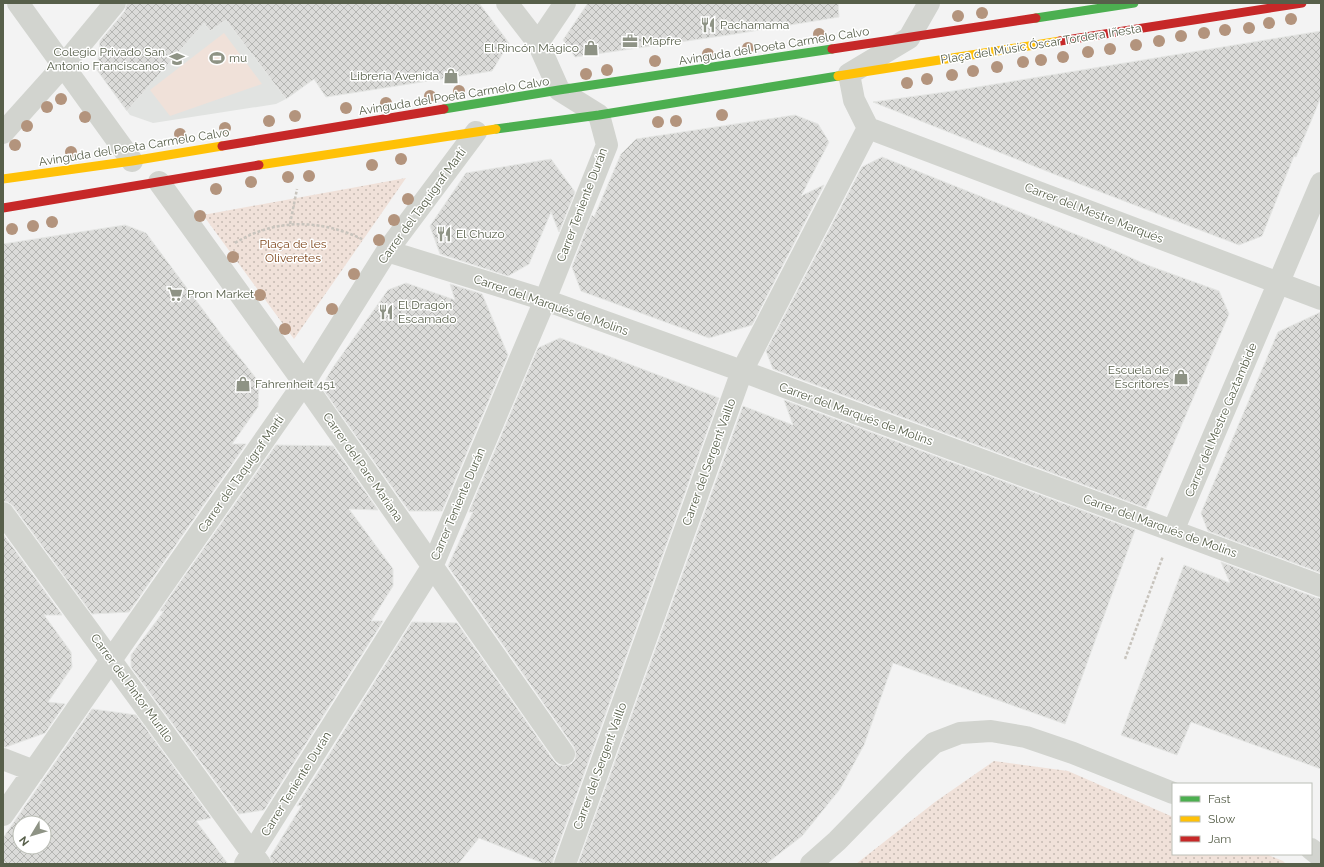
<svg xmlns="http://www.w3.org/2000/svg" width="1324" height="867" viewBox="0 0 1324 867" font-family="Raleway,sans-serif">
<defs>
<pattern id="green-dots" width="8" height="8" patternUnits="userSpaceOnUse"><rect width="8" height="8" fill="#f0e1d9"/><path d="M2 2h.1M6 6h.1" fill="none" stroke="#c5bab2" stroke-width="1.8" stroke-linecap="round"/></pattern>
<pattern id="building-cross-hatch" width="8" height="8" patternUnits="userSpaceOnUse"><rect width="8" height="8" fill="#dbdbd9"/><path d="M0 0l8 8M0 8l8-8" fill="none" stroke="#b4b5b2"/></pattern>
</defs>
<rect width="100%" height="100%" fill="#f3f3f3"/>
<path fill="#e1e3e1" d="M138 3 201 20 210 31 218 25V9L286 99 276 104 153 123 130 115 97 70 99 49Z"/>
<path fill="url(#green-dots)" d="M406 178 294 339 203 215Z
M994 761 1068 771 1173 817V854H1266L1283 861 1286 864H856L935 802Z"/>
<path fill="#f0e1d9" d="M224 33 262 84 170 116 150 90Z"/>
<path fill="url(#building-cross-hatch)" stroke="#e5e6e4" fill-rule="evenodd" d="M127 3H479L509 43 492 71 326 97 314 79 286 99 226 20 210 31 204 23 127 111 97 70 100 41 125 11Z
M588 3H838L839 17 735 34 575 57 563 40Z
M1321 31V97L1296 157 1294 156 1262 236 1239 245 1059 176 873 102 953 91Z
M795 115 818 124 829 142 801 196 824 185 752 325 709 338 581 291 572 267 592 215 594 217 621 154 636 139Z
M882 157 1105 246 1147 265 1219 291 1229 314 1146 508 773 369 766 351 862 167Z
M551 159 575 192 559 232 551 212 529 264 508 276 440 254 430 226 466 173Z
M125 225 146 233 221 334 259 382 258 407 232 444H246L129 612 92 614 13 506 8 502 3 501V244Z
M406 283 455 300 450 284 482 294 508 355 442 511H409L325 392 326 379 334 366 388 290Z
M1321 312V573L1208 531 1201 513 1278 332Z
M560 338 719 398 553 860V864H545L479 838 458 864H272L270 857 302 805 297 806 412 622 457 623 554 761 558 765 565 766 571 764 575 760 576 753 574 747 448 566 473 512H469L538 348Z
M784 400 1135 530 1065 724 893 663 864 745 840 789 802 836 766 864H578L743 406 793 425Z
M276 445 333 446 378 510 349 509 393 569V586L371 621H383L264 810 239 814 131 667V655L164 611H160Z
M3 534 62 615H44L71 652 72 667 48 702 65 704 45 733 6 747H3Z
M1221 562 1317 598H1321V769L1191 722 1177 755 1121 735 1184 565 1230 583Z
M92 709 136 715 211 818 196 821 228 864H3V838ZM20 823H44V847H20Z"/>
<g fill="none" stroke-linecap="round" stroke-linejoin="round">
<path stroke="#c8c4bd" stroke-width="2.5" stroke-dasharray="3 2" stroke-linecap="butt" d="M290 224 297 189
M235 243C276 218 321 219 364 240
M1125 659 1163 556"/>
<path stroke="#d2d4cf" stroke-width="22" d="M18 3 132 161
M538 43 565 3
M868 128 1321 299
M868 128 854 100 849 74 909 38 929 3
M3 133 63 66 115 3
M159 182 304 383 564 754
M387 251 545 300 742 371 1321 586
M3 513 260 864
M1173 531 1321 183
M3 759 34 771
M3 815 304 383 387 251 476 132
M1311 849 1321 857
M245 864 432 567 545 300 607 145 599 115 559 90 538 43 507 3
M565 864 742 371 868 128
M811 864 837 841 914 762 934 743 960 733 991 731 1026 737 1073 753 1173 793"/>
<path stroke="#4caf50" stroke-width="9" d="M1036 18 1134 3
M444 109 559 90 832 49
M496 129 599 115 838 76"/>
<path stroke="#ffc107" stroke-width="9" d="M838 76 1060 41
M259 165 496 129
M3 179 132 161 222 146"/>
<path stroke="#c62828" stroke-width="9" d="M1060 41 1302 3
M832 49 1036 18
M222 146 444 109
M3 208 259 165"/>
</g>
<g fill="#b3947d">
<circle cx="982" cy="13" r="6"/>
<circle cx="958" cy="16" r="6"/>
<circle cx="1291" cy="19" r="6"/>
<circle cx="1269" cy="23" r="6"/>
<circle cx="1249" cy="28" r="6"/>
<circle cx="1225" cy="30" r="6"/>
<circle cx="1204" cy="33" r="6"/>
<circle cx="819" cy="34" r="6"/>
<circle cx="1181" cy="36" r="6"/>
<circle cx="1159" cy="41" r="6"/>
<circle cx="1136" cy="45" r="6"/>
<circle cx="748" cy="48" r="6"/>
<circle cx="1110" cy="49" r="6"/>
<circle cx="1088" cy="52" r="6"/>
<circle cx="708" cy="54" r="6"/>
<circle cx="1063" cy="57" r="6"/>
<circle cx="1041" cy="60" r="6"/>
<circle cx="655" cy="61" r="6"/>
<circle cx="1023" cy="62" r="6"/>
<circle cx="997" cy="67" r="6"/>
<circle cx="607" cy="70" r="6"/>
<circle cx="973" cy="71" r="6"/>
<circle cx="586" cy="74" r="6"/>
<circle cx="952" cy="75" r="6"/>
<circle cx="927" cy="79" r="6"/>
<circle cx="907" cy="83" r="6"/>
<circle cx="459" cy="91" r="6"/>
<circle cx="430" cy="96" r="6"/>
<circle cx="61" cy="99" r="6"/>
<circle cx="386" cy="103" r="6"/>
<circle cx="47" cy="107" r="6"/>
<circle cx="346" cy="108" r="6"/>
<circle cx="722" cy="115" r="6"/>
<circle cx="295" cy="116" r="6"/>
<circle cx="85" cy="117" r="6"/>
<circle cx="269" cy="121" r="6"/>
<circle cx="676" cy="121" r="6"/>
<circle cx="658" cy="122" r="6"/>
<circle cx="27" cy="126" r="6"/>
<circle cx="225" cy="128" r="6"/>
<circle cx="180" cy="134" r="6"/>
<circle cx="15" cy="145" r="6"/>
<circle cx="71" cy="152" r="6"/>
<circle cx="401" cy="159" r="6"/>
<circle cx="372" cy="165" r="6"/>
<circle cx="309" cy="176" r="6"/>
<circle cx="288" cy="177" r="6"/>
<circle cx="251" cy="182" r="6"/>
<circle cx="216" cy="189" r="6"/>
<circle cx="408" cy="199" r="6"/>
<circle cx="200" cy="216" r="6"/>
<circle cx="394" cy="220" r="6"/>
<circle cx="52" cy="222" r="6"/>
<circle cx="33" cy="226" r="6"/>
<circle cx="12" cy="229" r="6"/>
<circle cx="379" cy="240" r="6"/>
<circle cx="233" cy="257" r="6"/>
<circle cx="354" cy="274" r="6"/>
<circle cx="260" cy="295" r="6"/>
<circle cx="332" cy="309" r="6"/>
<circle cx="285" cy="329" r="6"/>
</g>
<defs>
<g id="restaurant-bare" transform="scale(1.2)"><path d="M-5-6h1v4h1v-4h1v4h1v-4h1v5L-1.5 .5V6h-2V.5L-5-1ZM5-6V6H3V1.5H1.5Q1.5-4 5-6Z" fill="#8e9385" stroke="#fff" stroke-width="2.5" paint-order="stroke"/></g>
<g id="office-bare" transform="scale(1.2)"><path d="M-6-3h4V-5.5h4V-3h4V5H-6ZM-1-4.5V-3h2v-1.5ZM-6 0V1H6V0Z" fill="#8e9385" stroke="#fff" stroke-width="2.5" paint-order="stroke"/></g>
<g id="shop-bare" transform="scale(1.2)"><path d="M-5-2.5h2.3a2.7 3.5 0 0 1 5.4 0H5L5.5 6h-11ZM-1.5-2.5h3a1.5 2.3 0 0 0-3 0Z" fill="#8e9385" stroke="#fff" stroke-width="2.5" paint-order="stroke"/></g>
<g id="stadium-bare" transform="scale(1.2)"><path d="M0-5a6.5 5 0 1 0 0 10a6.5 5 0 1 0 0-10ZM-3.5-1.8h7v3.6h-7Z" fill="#8e9385" stroke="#fff" stroke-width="2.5" paint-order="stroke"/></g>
<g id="school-bare" transform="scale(1.2)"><path d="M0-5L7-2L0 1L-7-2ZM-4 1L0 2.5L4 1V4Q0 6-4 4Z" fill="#8e9385" stroke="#fff" stroke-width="2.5" paint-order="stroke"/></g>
<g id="supermarket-bare" transform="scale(1.2)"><path d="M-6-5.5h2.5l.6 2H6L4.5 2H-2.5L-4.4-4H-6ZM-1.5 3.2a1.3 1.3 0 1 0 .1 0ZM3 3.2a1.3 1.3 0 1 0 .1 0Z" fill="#8e9385" stroke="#fff" stroke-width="2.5" paint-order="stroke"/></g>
</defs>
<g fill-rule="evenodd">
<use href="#restaurant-bare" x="708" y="25"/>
<use href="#office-bare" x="630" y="41"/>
<use href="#shop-bare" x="591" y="48"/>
<use href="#stadium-bare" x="217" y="58"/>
<use href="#school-bare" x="177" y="59"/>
<use href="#shop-bare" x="451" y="76"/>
<use href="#restaurant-bare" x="444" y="234"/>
<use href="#supermarket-bare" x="175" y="294"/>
<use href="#restaurant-bare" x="386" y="312"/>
<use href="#shop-bare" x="1181" y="377"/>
<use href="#shop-bare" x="243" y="384"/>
</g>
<g text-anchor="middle" stroke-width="3" stroke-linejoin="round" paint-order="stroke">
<g font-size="12" fill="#575f4a" stroke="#fff" text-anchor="start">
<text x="720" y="29">Pachamama</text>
<text x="642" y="45">Mapfre</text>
<text x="579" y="52" text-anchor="end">El Rincón Mágico</text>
<text x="165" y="56" text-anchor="end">Colegio Privado San<tspan x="165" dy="14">Antonio Franciscanos</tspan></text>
<text x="229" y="62">mu</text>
<text x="439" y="80" text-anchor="end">Librería Avenida</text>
<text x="456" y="238">El Chuzo</text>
<text x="187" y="298">Pron Market</text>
<text x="398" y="309">El Dragón<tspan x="398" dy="14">Escamado</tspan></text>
<text x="1169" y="374" text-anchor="end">Escuela de<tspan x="1169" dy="14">Escritores</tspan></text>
<text x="255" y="388">Fahrenheit 451</text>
</g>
<g font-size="12" fill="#575f4a" stroke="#fff">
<text transform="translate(1041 44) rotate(-9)" y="4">Plaça del Músic Óscar Tordera Iñesta</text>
<text transform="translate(774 46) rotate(-9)" y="4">Avinguda del Poeta Carmelo Calvo</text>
<text transform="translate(454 96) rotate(-9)" y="4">Avinguda del Poeta Carmelo Calvo</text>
<text transform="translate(134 147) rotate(-9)" y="4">Avinguda del Poeta Carmelo Calvo</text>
<text transform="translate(582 205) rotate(-69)" y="4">Carrer Teniente Durán</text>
<text transform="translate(422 206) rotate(-54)" y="4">Carrer del Taquígraf Martí</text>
<text transform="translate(1094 213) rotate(21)" y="4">Carrer del Mestre Marqués</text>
<text transform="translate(551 305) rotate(19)" y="4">Carrer del Marqués de Molins</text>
<text transform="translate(856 414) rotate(20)" y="4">Carrer del Marqués de Molins</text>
<text transform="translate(1221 420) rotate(-67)" y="4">Carrer del Mestre Gaztambide</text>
<text transform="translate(709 462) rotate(-70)" y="4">Carrer del Sergent Vaillo</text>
<text transform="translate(363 467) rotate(55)" y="4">Carrer del Pare Mariana</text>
<text transform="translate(241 474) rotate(-55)" y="4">Carrer del Taquígraf Martí</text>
<text transform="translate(458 504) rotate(-67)" y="4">Carrer Teniente Durán</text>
<text transform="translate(1160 526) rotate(20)" y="4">Carrer del Marqués de Molins</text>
<text transform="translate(132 688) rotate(54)" y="4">Carrer del Pintor Murillo</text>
<text transform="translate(600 766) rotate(-70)" y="4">Carrer del Sergent Vaillo</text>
<text transform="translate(296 784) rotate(-58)" y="4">Carrer Teniente Durán</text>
</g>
<g font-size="12" fill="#7f471c" stroke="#fff">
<text x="293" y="248">Plaça de les<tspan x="293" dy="14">Oliveretes</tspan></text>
</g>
</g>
<rect width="1324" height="867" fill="none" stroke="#575f4a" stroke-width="8"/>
<rect x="1172" y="783" width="140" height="72" fill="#ffffff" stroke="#bcbfb7"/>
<rect x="1180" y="796" width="20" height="6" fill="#4caf50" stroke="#bcbfb7"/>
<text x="1208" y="803" font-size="12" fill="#575f4a">Fast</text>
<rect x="1180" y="816" width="20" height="6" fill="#ffc107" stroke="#bcbfb7"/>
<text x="1208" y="823" font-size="12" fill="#575f4a">Slow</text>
<rect x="1180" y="836" width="20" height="6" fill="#c62828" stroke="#bcbfb7"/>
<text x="1208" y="843" font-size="12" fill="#575f4a">Jam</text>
<g transform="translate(32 835) rotate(232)"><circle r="19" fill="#ffffff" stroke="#bcbfb7"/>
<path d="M0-3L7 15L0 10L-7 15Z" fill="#8e9385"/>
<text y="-6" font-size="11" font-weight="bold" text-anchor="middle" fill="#575f4a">N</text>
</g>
</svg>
